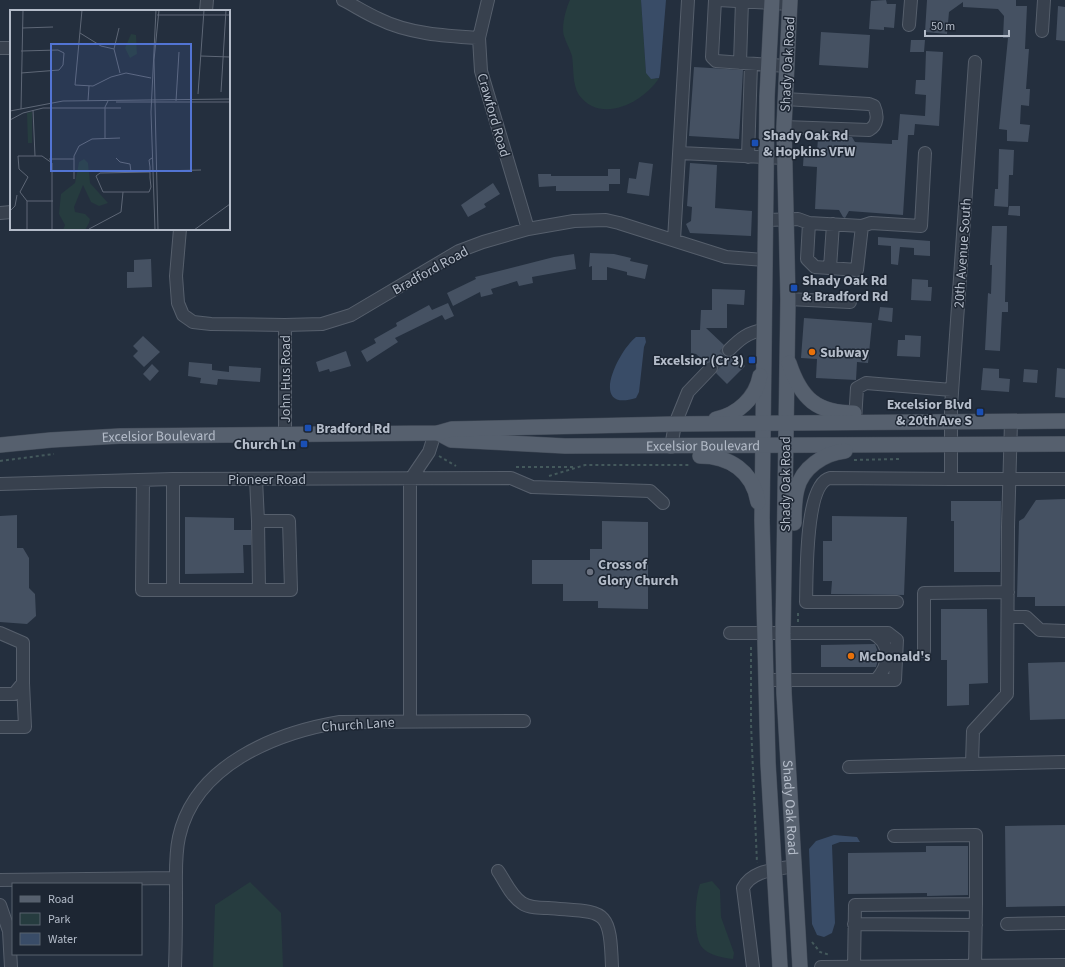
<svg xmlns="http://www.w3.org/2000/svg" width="1065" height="967" viewBox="0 0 1065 967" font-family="'Source Sans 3',sans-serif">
<rect width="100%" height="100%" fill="#242f3e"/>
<path fill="#263c3f" d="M570 0H641L646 73 656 79 659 78C644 102 601 125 579 95 572 84 574 69 572 56 570 49 566 43 564 36 561 27 566 8 570 0Z
M712 881 720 890 721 917 734 953 733 959C723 958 707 955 701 946 693 933 695 898 700 884Z
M250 882 281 913 283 967H213L215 905Z"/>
<path fill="#394c67" d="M641 0H666L660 73 659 78 651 79 646 73Z
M636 337H645L646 342 644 347 639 392 636 398C587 413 619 350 636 337Z
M834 835 857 837 860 842H840L832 845 835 923 832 933 824 937 817 935 812 924 809 849 816 841Z"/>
<path fill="#455162" d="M886 0 887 4H896L894 28 884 27V30L869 29 871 1Z
M927 0H1016V6H1027L1025 49H1029L1026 89H1030L1029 106 1021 105 1020 124 1030 125 1028 142 1007 141V130L999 129 1008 38H1003L1004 16 998 9 963 7V2L949 12 947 34 925 32Z
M1058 6 1065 7V41L1056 40Z
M821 32 870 35 868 68 819 65Z
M911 40H925L924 52H910Z
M926 51 943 52 939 126 915 124 914 135H908L903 215 849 211 845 218 843 217 839 210 815 209 817 167 803 166 804 150 817 151 818 139 843 141 847 137H852L855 142 892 144V140H898L900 114 925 116 926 95 915 94 916 80H925Z
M694 67 743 70 739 139 689 136Z
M999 149 1014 150 1013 175H1009L1008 207 994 206 995 189H998Z
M639 162 653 164 649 196 627 193 629 178 636 179Z
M690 163 717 165 715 208 752 211 751 236 690 233 686 224 691 221 692 207 687 206Z
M608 169H620V184H609V191H556V186L539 187 538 174H551V176H608Z
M493 183 500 194 484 204 486 207 468 217 461 205Z
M1009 206H1020V216L1008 215Z
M992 226H1007L1005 302H1008V312H1002L1000 351 985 350 988 293 991 294 992 265H990Z
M878 237 930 241V256L914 255V248L900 247 898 265 891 264V246L878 245Z
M590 253 614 254 631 258 630 261 648 265 645 279 627 275V272L607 267V280H592V266L589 267Z
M574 254 576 269 532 277 533 283 519 286 517 281 491 289 493 294 481 297 480 292 453 306 447 293 476 279 475 277 554 257Z
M151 259 152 287 127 288V272H134V260Z
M912 279 928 280V287H932L931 301 911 300Z
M712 289 745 290 744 305 727 304V328H706L724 345 722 351 724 356 730 357 734 355 745 366 727 384 716 373 718 366 716 362 709 361 706 363 696 354 691 353V330H700L701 310H712Z
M448 303 454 316 445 320 442 315 395 338 398 342 367 362 361 351 376 343 374 339 397 326 396 323 429 305 432 310Z
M880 307 893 308 892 322 878 320Z
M804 318 872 323 868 363 857 362 856 380 816 378 817 359 801 358Z
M905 335 921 336 920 357 897 356 898 340H905Z
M143 336 160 352 144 367 133 356 138 351 133 346Z
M346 351 351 366 330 372 329 369 319 372 316 362Z
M189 362 212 364V370L229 372V366L261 368 260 382 218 379 217 385 200 383 201 378 188 376Z
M152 364 159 371 150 381 143 374Z
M983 368 999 369V378L1010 379 1009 392 981 390Z
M1057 368 1065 369V398L1055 397Z
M1024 369 1038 370 1037 383 1023 382Z
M1065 499V606H1035V597H1017L1019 521 1024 518 1036 500Z
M951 501H1001L1000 572H954V521H951Z
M17 515V548H23L29 558V588L35 594 36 616 27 624 0 622V516Z
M832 516 907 517 904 595 831 594 832 581H823V541H832Z
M185 517 234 518V530H251V545H243L244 573 185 574Z
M602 521 648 522V609L598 608V601H563V584H532V560H590V549H602Z
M941 609H987L988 683 969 684V705L947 706V660H941Z
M875 644 879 655 876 667H821V645Z
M1065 662V719L1030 720 1028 663Z
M1065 825V906L1006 907 1005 826Z
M926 846H968V895L927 896V893L848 894V853L926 852Z"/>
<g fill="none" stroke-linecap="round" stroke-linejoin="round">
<path stroke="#3a4453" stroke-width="12" stroke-dasharray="12 6" stroke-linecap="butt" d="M711 368 729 350"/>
<g stroke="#565f6c" stroke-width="14">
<path id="minor" d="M343 0C355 6 367 14 379 19 409 34 446 36 479 38
M488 0 479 38 481 71 528 229
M715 0 712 57 716 61 786 66
M718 0 790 4
M206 11 207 0
M909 25 911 0
M1042 31 1044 0
M0 48H11
M975 62 951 407V479H1065
M740 63 742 1
M784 127 869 130C878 125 878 115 874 106L869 104 785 99
M680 153 784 158
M748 157 751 64
M0 213 11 212
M767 220 798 219 809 223 862 226 857 270 815 267 807 259 809 223
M862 226 871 223 921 226 925 153
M180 229 176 276 178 303 183 315 193 322 211 324 285 325 322 324 351 315 459 251 483 242 528 229 574 221 606 220 619 223 726 257 765 260
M674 240 688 0
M830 268 833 224
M788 299 850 302
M729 350C740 339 748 332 764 330
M855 421 857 388 866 383 952 390
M1011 422 1008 527 1007 694 973 731 972 764 1065 762
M285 434V325
M671 447 675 424 688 392 711 368
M143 480 142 590H291L289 521H258L256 479
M0 484 173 479 511 478 532 487 650 491 663 503
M258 521 259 590
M173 590V479
M897 602H806C807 579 804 484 830 478L951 479
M1008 617H1026L1040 630 1065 631
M0 633 23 643V683L14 694H0
M730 633H888L897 640 895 680H765
M872 633C892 643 890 665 876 680
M924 651V593L1008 592
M410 721V480L429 452 435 433
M0 727H25L23 683
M849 767 972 764
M894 836 976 835V904
M498 871C505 881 511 896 522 903 529 908 540 908 548 908 605 913 610 906 612 967
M0 880 176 878
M0 905 9 931 11 967
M854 924 976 925
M1007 924 1065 923
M175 967C176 942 176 916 176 891 176 873 175 855 179 837 195 765 275 733 340 722L524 721
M753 967 743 888C752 870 775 870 794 866
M821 967 1065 965
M854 967 855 905 976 904 975 967"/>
</g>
<g stroke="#414a57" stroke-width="16">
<g id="major">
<path d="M772 0 767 97 762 520 768 763 780 967"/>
<path id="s1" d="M790 0 784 127 788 299 783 634 784 693 800 967"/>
<path d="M789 363C801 399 817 413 854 413"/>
<path d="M716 419C737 415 756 398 760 376"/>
<path id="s2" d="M438 433 451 440 565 446 1065 444"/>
<path id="s3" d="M0 445 51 440 120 436 438 433 452 429 675 424 1065 421"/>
<path d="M700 456C729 456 753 471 758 502"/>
<path d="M794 523C794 512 794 500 797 489 802 468 824 453 845 451"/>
</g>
</g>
<path stroke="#44595c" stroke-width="2" stroke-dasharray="3 3" stroke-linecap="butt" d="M439 456 456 466
M854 460 900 459
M0 461 54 454
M516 467H573
M549 476 585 465H691
M798 622V610
M751 647V724L757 863
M812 942 820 952 830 955"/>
<use href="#minor" stroke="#38414e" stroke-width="12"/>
<use href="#major" stroke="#56606e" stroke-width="15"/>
</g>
<g fill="#1a4fb4" stroke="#1d2633" stroke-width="1.5">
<rect x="751" y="139" width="8" height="8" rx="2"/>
<rect x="790" y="284" width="8" height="8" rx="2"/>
<rect x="748" y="356" width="8" height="8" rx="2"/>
<rect x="976" y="408" width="8" height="8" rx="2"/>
<rect x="304" y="424" width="8" height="8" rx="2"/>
<rect x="300" y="440" width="8" height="8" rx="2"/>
</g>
<g fill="#e8710a" stroke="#1d2633" stroke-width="1.5">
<circle cx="812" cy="352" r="4"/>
<circle cx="851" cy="656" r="4"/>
</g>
<circle fill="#6b7280" stroke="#1d2633" stroke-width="1.5" cx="590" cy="572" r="4"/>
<g text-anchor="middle" stroke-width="3" stroke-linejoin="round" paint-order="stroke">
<g font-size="14" fill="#b4bcc9" stroke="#1d2633">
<text transform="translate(787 64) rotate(-87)" y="5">Shady Oak Road</text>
<text transform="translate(494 115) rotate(74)" y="5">Crawford Road</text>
<text transform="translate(962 253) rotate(-86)" y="5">20th Avenue South</text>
<text transform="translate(430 270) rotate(-29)" y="5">Bradford Road</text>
<text transform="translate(285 379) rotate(-90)" y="5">John Hus Road</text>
<text dy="5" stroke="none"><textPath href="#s3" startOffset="159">Excelsior Boulevard</textPath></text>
<text dy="5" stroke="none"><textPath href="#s2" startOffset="267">Excelsior Boulevard</textPath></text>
<text x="267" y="484">Pioneer Road</text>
<text transform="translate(785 484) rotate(-90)" y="5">Shady Oak Road</text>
<text transform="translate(358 724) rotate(-4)" y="5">Church Lane</text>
<text dy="5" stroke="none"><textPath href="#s1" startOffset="808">Shady Oak Road</textPath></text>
</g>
<g font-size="14" font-weight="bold" fill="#b4bcc9" stroke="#1d2633" text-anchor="start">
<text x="763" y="140">Shady Oak Rd<tspan x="763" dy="16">&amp; Hopkins VFW</tspan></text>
<text x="802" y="285">Shady Oak Rd<tspan x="802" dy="16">&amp; Bradford Rd</tspan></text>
<text x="820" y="357">Subway</text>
<text x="744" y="365" text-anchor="end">Excelsior (Cr 3)</text>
<text x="972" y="409" text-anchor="end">Excelsior Blvd<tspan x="972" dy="16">&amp; 20th Ave S</tspan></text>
<text x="316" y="433">Bradford Rd</text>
<text x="296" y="449" text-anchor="end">Church Ln</text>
<text x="598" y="569">Cross of<tspan x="598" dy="16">Glory Church</tspan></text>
<text x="859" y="661">McDonald's</text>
</g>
</g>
<g transform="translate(10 10)">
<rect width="220" height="220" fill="#242f3e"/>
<path d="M121 24 126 25 127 44 120 48 115 38ZM22 102V133H18L17 103ZM74 149 78 153 80 173 98 193 89 196 81 192 73 175 64 197 65 202 75 204 80 209 79 213 75 220H53L55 215 49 204 51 184 65 173 69 152Z" fill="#263c3f"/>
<path fill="none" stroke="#5e6776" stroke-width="1" d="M72 0 65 75 83 76 101 67 116 63 141 68M147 5H220M12 18 43 17M109 18 104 39 110 63M70 23 91 36 104 39M191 46 220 47M11 63 49 60 53 55 54 43 48 40 11 41M211 82 216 0M188 84 194 0M78 91 79 76M166 91 169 42M106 92H220M11 99 13 0M23 100 25 146M0 101 53 91 220 89M0 110 13 103 33 98H111M95 128V97L98 91M106 148 110 152 120 154 121 162M39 149H64M147 161 191 160M140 162 90 163 86 166 93 182H139L141 177 140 168V157L139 150 142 148M64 169V146L69 136 82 129 110 128M17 191H43M0 201 5 196 7 185M79 219 111 202 113 182M17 220V191L10 182 18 167 9 159 8 146H32L42 153V220M145 220 141 102 146 0M148 220 144 50 149 0M184 220 220 194"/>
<path fill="#5274d3" fill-opacity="0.15" stroke="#5274d3" stroke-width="2" d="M41 34H181V161H41Z"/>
<rect width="220" height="220" fill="none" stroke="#b4bcc9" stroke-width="2"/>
</g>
<rect x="12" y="883" width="130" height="72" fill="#1d2633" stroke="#59626f"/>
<rect x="20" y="896" width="20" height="6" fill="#56606e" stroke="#59626f"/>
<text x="48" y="903" font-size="12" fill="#b4bcc9">Road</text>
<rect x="20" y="913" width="20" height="12" fill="#263c3f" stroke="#59626f"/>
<text x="48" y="923" font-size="12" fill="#b4bcc9">Park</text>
<rect x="20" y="933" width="20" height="12" fill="#394c67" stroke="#59626f"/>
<text x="48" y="943" font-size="12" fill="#b4bcc9">Water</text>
<path d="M925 30v6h84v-6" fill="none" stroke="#b4bcc9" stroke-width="2"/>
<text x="931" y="30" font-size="12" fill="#b4bcc9" stroke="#1d2633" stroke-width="3" paint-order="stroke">50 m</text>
</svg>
